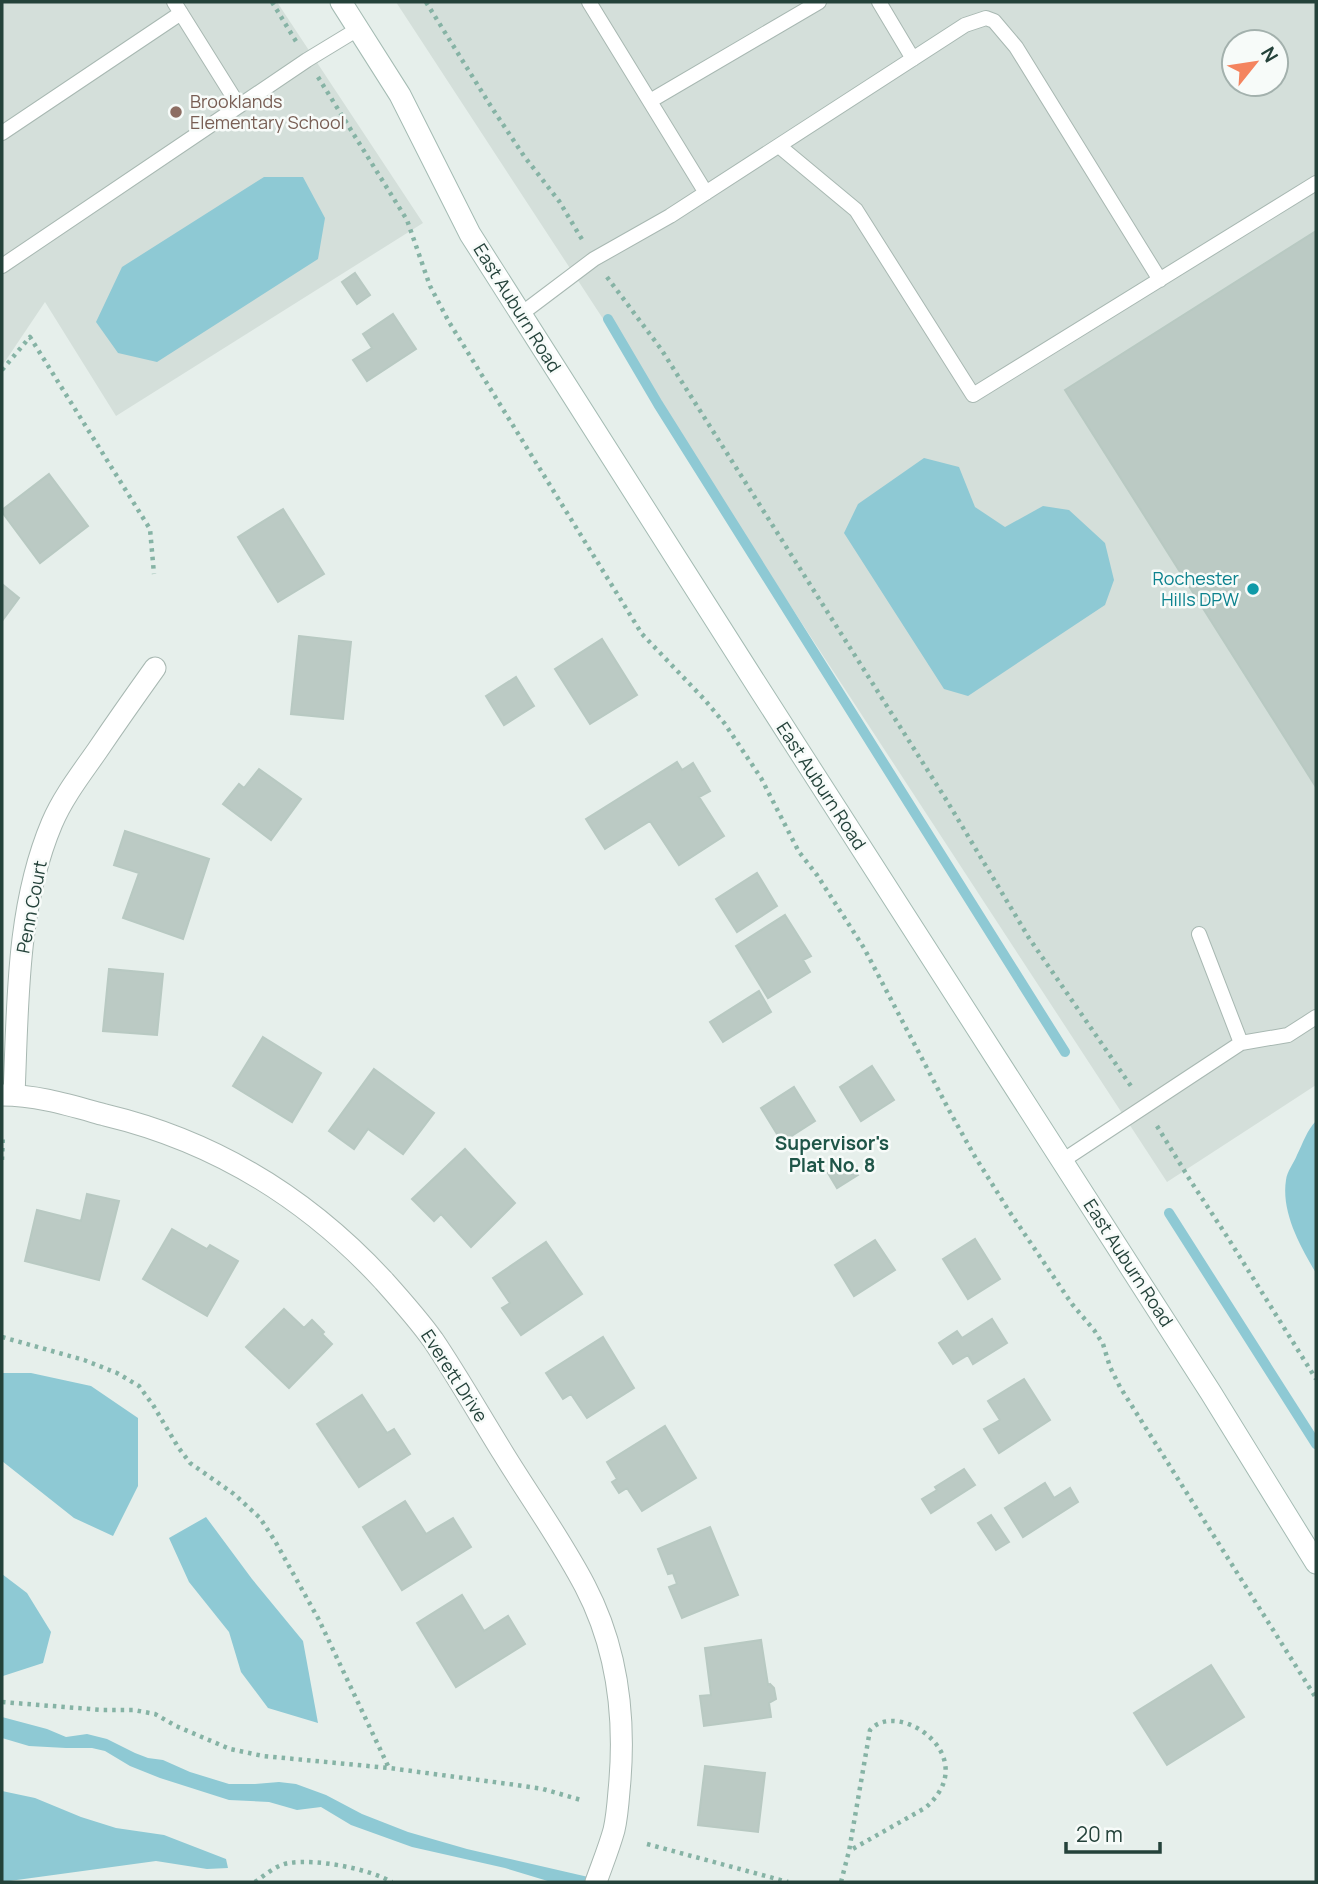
<svg xmlns="http://www.w3.org/2000/svg" width="1318" height="1884" viewBox="0 0 1318 1884" font-family="Manrope,sans-serif">
<rect width="100%" height="100%" fill="#e6efeb"/>
<path fill="#d4dfda" fill-rule="evenodd" d="M2 2H277L423 223 116 416 45 302 2 366Z
M396 2H1316V1085L1167 1182ZM1234 42H1276V84H1234Z"/>
<path fill="#8ec9d4" d="M264 177H303L325 218 318 259 157 362 118 353 96 322 122 267Z
M924 458 959 467 975 507 1005 527 1043 506 1069 510 1105 543 1114 580 1105 605 968 696 944 689 844 533 858 504Z
M1316 1121V1273C1300 1246 1281 1212 1286 1180 1287 1171 1294 1163 1297 1155 1303 1143 1307 1130 1316 1121Z
M2 1373H31L91 1386 138 1418V1486L113 1536 74 1518 2 1461Z
M206 1517 252 1579 303 1641 318 1723 268 1708 241 1672 229 1632 189 1582 169 1538Z
M2 1574 27 1593 51 1632 43 1663 3 1676H2Z
M2 1717 47 1729 66 1737 87 1734 107 1739 135 1753 148 1758 163 1760 190 1772 229 1784H255L279 1782 296 1784 326 1795 362 1814 408 1832 467 1849 610 1882H551L505 1868 412 1847 351 1825 321 1807 297 1810 269 1802 229 1800 160 1778 130 1766 105 1751 92 1748H66L29 1746 2 1738Z
M2 1791 35 1798 81 1817 116 1828 164 1835 226 1859 228 1868 207 1869 156 1861 2 1882Z"/>
<g fill="none" stroke-linecap="round" stroke-linejoin="round">
<path stroke="#8ec9d4" stroke-width="10" d="M608 319 658 404 1065 1052
M1169 1213 1316 1444"/>
</g>
<path fill="#bbcac4" stroke="#b8c9c2" stroke-width="2" d="M1316 231V787L1065 390Z
M355 273 370 295 357 304 342 282Z
M393 314 416 349 367 381 353 360 372 348 363 334Z
M49 474 88 526 40 563 2 512V510Z
M283 509 324 574 278 602 238 537Z
M2 584 19 598 2 621Z
M299 636 351 642 343 719 291 714Z
M602 639 637 695 590 724 555 669Z
M516 677 534 706 504 725 486 696Z
M677 762 682 770 693 763 710 791 699 797 724 836 679 865 650 821 605 849 586 819Z
M259 769 301 799 271 840 223 804 239 784 244 788Z
M125 831 209 859 183 939 123 918 139 873 114 865Z
M757 873 777 906 737 932 716 899Z
M785 915 811 956 803 960 810 972 768 998 736 946Z
M109 969 163 974 157 1035 103 1031Z
M759 991 771 1012 723 1042 710 1022Z
M263 1037 321 1073 292 1122 233 1086Z
M872 1066 894 1100 861 1121 840 1087Z
M374 1069 434 1113 403 1154 368 1129 354 1149 329 1131Z
M794 1087 815 1121 782 1142 761 1108Z
M465 1149 515 1203 471 1247 441 1214 434 1221 412 1199Z
M849 1160 858 1175 837 1188 828 1173Z
M87 1194 119 1201 99 1280 25 1261 37 1210 81 1221Z
M172 1229 207 1249 210 1245 238 1261 207 1316 143 1279Z
M975 1239 1000 1279 968 1299 943 1259Z
M875 1240 895 1270 854 1296 835 1265Z
M546 1242 582 1294 521 1335 502 1308 510 1303 493 1278Z
M284 1309 304 1328 312 1320 324 1332 322 1334 332 1344 289 1388 246 1347Z
M992 1319 1007 1343 973 1364 968 1355 953 1364 939 1343 957 1331 962 1338Z
M603 1337 634 1388 587 1418 571 1394 563 1399 546 1373Z
M1024 1379 1050 1420 999 1453 984 1429 1000 1420 988 1401Z
M362 1395 387 1433 394 1429 410 1454 359 1487 317 1424Z
M665 1426 696 1478 642 1511 627 1488 619 1493 612 1482 617 1479 607 1462Z
M964 1469 975 1485 931 1513 922 1499 937 1490 935 1487Z
M1045 1483 1054 1498 1070 1488 1078 1502 1023 1537 1005 1508Z
M405 1501 426 1534 453 1518 471 1547 402 1590 363 1527Z
M991 1515 1009 1542 996 1550 978 1523Z
M710 1527 738 1595 682 1618 669 1587 677 1584 673 1573 668 1574 658 1549Z
M462 1595 484 1631 508 1616 525 1644 456 1687 417 1623Z
M761 1640 768 1685 770 1684 774 1688 776 1699 769 1703 771 1717 704 1726 700 1696 711 1695 705 1648Z
M1211 1665 1244 1717 1167 1765 1134 1713Z
M705 1766 765 1773 758 1832 698 1825Z"/>
<g fill="none" stroke-linecap="round" stroke-linejoin="round">
<g stroke="#a8b8b2" stroke-width="16">
<path id="lane" d="M174 2 239 106 307 60 358 29
M589 2 706 193
M879 2 913 59
M650 101 819 2
M2 133 181 13
M779 146 856 210 973 395 1316 183
M2 266 239 106
M521 314 594 259 670 216 965 25 986 18 994 21 1016 47 1160 280
M1199 934 1241 1043
M1062 1161 1241 1043 1288 1035 1316 1017"/>
</g>
<g stroke="#a8b8b2" stroke-width="23">
<path id="street" d="M2 1095C37 1095 72 1106 105 1115 214 1141 307 1198 383 1280 400 1299 418 1319 433 1340 458 1377 480 1416 503 1453 530 1497 561 1540 585 1586 618 1649 626 1721 619 1791 618 1804 617 1817 614 1830 609 1848 602 1865 596 1882
M14 1095C18 1005 16 908 52 823 63 797 81 774 97 751 116 723 135 696 155 668"/>
</g>
<g stroke="#a4bbb3" stroke-width="23">
<path id="secondary" d="M341 2 400 95 470 234 760 690 1211 1393 1316 1563"/>
</g>
<path stroke="#86b3a5" stroke-width="4.5" stroke-dasharray="3.5 5" stroke-linecap="butt" d="M272 2 297 43
M426 2 492 108 524 156 559 201 583 241
M318 77 407 220 430 286 449 322 642 634 704 699 725 724 761 778 799 852 817 875 864 948 950 1112 974 1155 1009 1211 1072 1304 1094 1330 1103 1344 1110 1367 1120 1387 1316 1698
M607 277 661 349 947 801 1029 938 1133 1089
M2 370 30 337 150 529 154 574
M1157 1126 1190 1180 1228 1238 1316 1379
M2 1160 3 1135
M2 1337 84 1360 117 1373 139 1386 153 1405 178 1447 190 1463 234 1494 260 1518 275 1541 319 1620 389 1768
M2 1702 102 1710H134L155 1714 176 1726 230 1749 263 1756 389 1768 516 1785 543 1789 581 1800
M647 1844 788 1882
M255 1882C265 1875 276 1865 289 1863 318 1859 366 1868 392 1882
M841 1882 849 1851 870 1730C898 1698 985 1757 925 1808L849 1851"/>
<use href="#lane" stroke="#fff" stroke-width="14"/>
<use href="#street" stroke="#fff" stroke-width="21"/>
<use href="#secondary" stroke="#fff" stroke-width="21"/>
</g>
<circle fill="#8d6e63" stroke="#f7fbf9" stroke-width="2.5" cx="176" cy="112" r="7"/>
<circle fill="#0f9aa8" stroke="#f7fbf9" stroke-width="2.5" cx="1253" cy="589" r="7"/>
<g text-anchor="middle" stroke-width="5" stroke-linejoin="round" paint-order="stroke">
<g font-size="18" fill="#785e54" stroke="#f7fbf9" text-anchor="start">
<text x="190" y="108">Brooklands<tspan x="190" dy="21">Elementary School</tspan></text>
</g>
<g font-size="18" fill="#24423a" stroke="#f7fbf9">
<text transform="translate(517 308) rotate(58)" y="6">East Auburn Road</text>
<text transform="translate(821 786) rotate(57)" y="6">East Auburn Road</text>
<text transform="translate(32 907) rotate(-79)" y="6">Penn Court</text>
<text transform="translate(1128 1263) rotate(57)" y="6">East Auburn Road</text>
<text transform="translate(454 1376) rotate(57)" y="6">Everett Drive</text>
</g>
<g font-size="18" fill="#0d838f" stroke="#f7fbf9" text-anchor="end">
<text x="1239" y="585">Rochester<tspan x="1239" dy="21">Hills DPW</tspan></text>
</g>
<g font-size="19" font-weight="bold" fill="#1f5548" stroke="#f7fbf9">
<text x="832" y="1150">Supervisor's<tspan x="832" dy="22">Plat No. 8</tspan></text>
</g>
</g>
<rect width="1318" height="1884" fill="none" stroke="#24423a" stroke-width="7"/>
<g transform="translate(1255 63) rotate(60)"><circle r="33" fill="#f7fbf9" stroke="#a3b1ad" stroke-width="2"/>
<path d="M0-5L12 26L0 18L-12 26Z" fill="#f4845f"/>
<text y="-10" font-size="19" font-weight="bold" text-anchor="middle" fill="#24423a">N</text>
</g>
<path d="M1066 1842v10h94v-10" fill="none" stroke="#24423a" stroke-width="3.5"/>
<text x="1076" y="1842" font-size="21" fill="#24423a" stroke="#f7fbf9" stroke-width="5" paint-order="stroke">20 m</text>
</svg>
